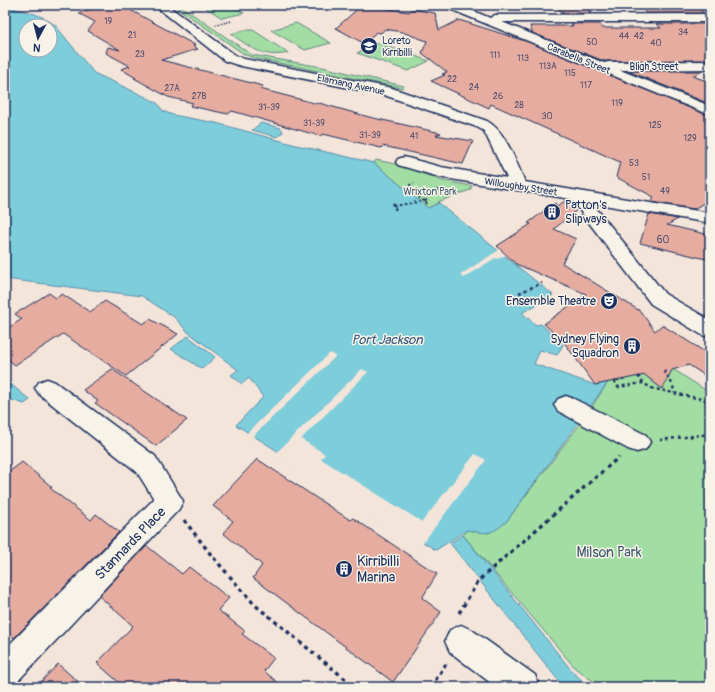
<svg xmlns="http://www.w3.org/2000/svg" width="715" height="692" viewBox="0 0 715 692" font-family="Pangolin,sans-serif">
<rect width="100%" height="100%" fill="#f4e5da"/>
<filter id="ink" filterUnits="userSpaceOnUse"><feTurbulence type="fractalNoise" baseFrequency=".025" numOctaves="2"/><feDisplacementMap in="SourceGraphic" scale="8" xChannelSelector="R" yChannelSelector="G"/><feConvolveMatrix kernelMatrix="1 2 1 2 8 2 1 2 1" color-interpolation-filters="sRGB"/></filter>
<g filter="url(#ink)">
<path fill="#a2dda3" stroke="#5e8680" d="M173 5H179L252 55 322 67 404 86 402 88 253 58 244 54Z
M202 5H231L244 13 222 18Z
M296 23 331 43 305 50 271 30Z
M244 30H253L288 53C264 59 250 47 231 34Z
M378 43 429 61 408 71 357 53Z
M376 160 400 165 440 180 472 186 470 190 438 202 439 203 428 208 374 163Z
M673 369 710 393V687H601L575 668 463 535 467 530 489 533 506 522 585 417 608 382Z"/>
<path fill="#7ecddb" stroke="#568ea9" fill-rule="evenodd" d="M5 6 35 14 44 18 55 25 94 73 148 98 157 103 163 111 173 115 216 123 296 145 374 163 428 208 439 203 553 295 522 313 536 325 541 324 563 345 557 355 540 350 534 364 595 385 608 382 506 522C491 535 486 534 467 530L436 550 310 474 280 455 276 450 236 425 263 397 249 378 242 384 231 375 238 370 188 332 174 317 142 296 5 279ZM26 26H50V50H26Z
M261 123 281 128 283 132 277 137 252 130Z
M188 336 215 357 202 369 171 349Z
M8 382 30 400 24 404 5 398V384Z
M463 535 572 671 589 687H565L561 684 450 543Z"/>
<path fill="#f4e5da" d="M499 250 506 255 497 259 495 258 464 278 460 275Z
M330 353 336 356 252 437 246 434Z
M362 369 368 372 301 439 325 454 321 459 422 522 475 454 486 460 422 544 309 476 276 453Z"/>
<path fill="#e6aca0" stroke="#1b2f5e" d="M105 5H121L195 45 193 46 198 49 161 60 263 86 260 89 318 104 319 103 369 117 441 133 436 135 473 141 463 164 383 146 381 148 323 134 320 136 232 111 228 114 190 106 193 103 168 97 134 78H136L121 69 130 66 106 53 108 47 120 50 88 31 95 22 78 13Z
M362 5 409 12 411 10H417L435 13 439 30 459 20 528 42 710 116V199L694 209 652 202 654 197 616 177 620 162 491 104 489 108 431 81 445 75 442 74 447 72 422 53 427 41 402 32 385 29 381 33 376 32 365 44 336 28Z
M557 5H583L591 13H562Z
M638 5H696L704 13H646Z
M571 24H600L602 28H661L656 24H710V60L604 61 532 33 530 26H573Z
M628 71H703L692 76 710 82V104Z
M567 200H570L577 210 554 229 576 239 562 263 640 311 655 331 662 325 710 355V379L689 365 672 370 662 389 645 375 595 385 563 341 544 324 586 294 516 264 497 246 531 224 528 223 555 203 557 206Z
M649 214 678 219 667 225 710 235V260L640 243Z
M49 293 56 298 62 294 90 312 105 301 143 324 150 319 178 334 126 376 63 334 15 365 5 357V330L22 319 15 314Z
M112 369 187 420 156 446 95 403 98 401 83 390Z
M257 459 350 520 353 518 437 574 422 598 441 612 393 682 253 578 262 565 223 533 233 521 213 506Z
M22 462 52 487 50 488 91 520 96 514 119 532 14 638 5 629V475Z
M147 546 182 574 189 567 229 598 218 610 245 631 242 634 274 658 264 671 283 687H124L97 663 133 626 99 596Z
M58 664 84 687H36Z"/>
<g fill="none" stroke-linecap="round" stroke-linejoin="round">
<g stroke="#1b2f5e" stroke-width="3">
<path id="minor" d="M154 5H167L235 55 244 59 392 88 487 121C506 131 516 163 525 182L710 213V223L592 203 665 294 710 320V337L702 335 651 304 571 199 439 177 398 165 396 162 398 159 404 157 441 167 507 178 484 131 477 127 384 95 241 66 225 61Z
M443 5H459L490 18 495 15 710 14V22H502L604 63 609 62 710 61V69L620 70 710 106V115L445 7Z
M47 379 55 382 155 456 183 501 179 509 16 683 5 687V649L154 499 137 472 39 394 35 388 39 382Z
M566 396 574 399 646 435 650 442 646 449 637 452 628 449 558 411 554 405 558 399Z
M461 625 472 630 535 675 539 687H496L450 652 445 641 450 630Z"/>
</g>
<path stroke="#1b2f5e" stroke-width="1.5" stroke-dasharray="1.5 1.5" stroke-linecap="butt" d="M215 25 232 21"/>
<path stroke="#1b2f5e" stroke-width="2" stroke-dasharray="2.5 2.5" stroke-linecap="butt" d="M427 194 438 190
M427 200 424 201 429 205
M393 203 396 211
M394 206 424 201 407 187 414 183"/>
<path stroke="#1b2f5e" stroke-width="2.5" stroke-dasharray="3 3" stroke-linecap="butt" d="M519 293 542 283
M664 371 673 385 674 393
M638 376 643 383 651 388 710 401
M614 381 618 387 643 383
M660 440 710 434"/>
<path stroke="#1b2f5e" stroke-width="3.5" stroke-dasharray="4 4" stroke-linecap="butt" d="M184 520 212 556 255 605 355 687
M459 613 479 580 619 457
M431 687 446 664"/>
<use href="#minor" fill="#f7f3e8" fill-rule="evenodd"/>
</g>
</g>
<defs>
<g id="school-disc" transform="scale(0.9)"><circle r="9.5" fill="#1b2f5e" stroke="#f7f3e8"/><path d="M0-5L7-2L0 1L-7-2ZM-4 1L0 2.5L4 1V4Q0 6-4 4Z" fill="#fff"/></g>
<g id="building-disc" transform="scale(0.9)"><circle r="9.5" fill="#1b2f5e" stroke="#f7f3e8"/><path d="M-4-6H4V6H1V3H-1V6H-4ZM-2.5-4.3h1.7v1.8h-1.7ZM.8-4.3h1.7v1.8H.8ZM-2.5-1h1.7V.8h-1.7ZM.8-1h1.7V.8H.8Z" fill="#fff"/></g>
<g id="theatre-disc" transform="scale(0.9)"><circle r="9.5" fill="#1b2f5e" stroke="#f7f3e8"/><path d="M-5-5.5Q0-4 5-5.5V0Q5 5 0 6Q-5 5-5 0ZM-3.3-2.5H-1v1.5H-3.3ZM1-2.5H3.3v1.5H1ZM-2.8 1Q0 5.5 2.8 1Z" fill="#fff"/></g>
</defs>
<g fill-rule="evenodd">
<use href="#school-disc" x="369" y="46"/>
<use href="#building-disc" x="552" y="212"/>
<use href="#theatre-disc" x="609" y="301"/>
<use href="#building-disc" x="632" y="346"/>
<use href="#building-disc" x="344" y="569"/>
</g>
<g text-anchor="middle" stroke-width="3" stroke-linejoin="round" paint-order="stroke">
<g font-size="9" fill="#4e4e6e">
<text x="108" y="24">19</text>
<text x="683" y="35">34</text>
<text x="132" y="38">21</text>
<text x="624" y="39">44</text>
<text x="639" y="39">42</text>
<text x="592" y="45">50</text>
<text x="656" y="46">40</text>
<text x="140" y="57">23</text>
<text x="495" y="58">111</text>
<text x="523" y="61">113</text>
<text x="548" y="69">113A</text>
<text x="570" y="76">115</text>
<text x="452" y="82">22</text>
<text x="586" y="88">117</text>
<text x="474" y="90">24</text>
<text x="172" y="91">27A</text>
<text x="199" y="99">27B</text>
<text x="498" y="99">26</text>
<text x="617" y="106">119</text>
<text x="519" y="108">28</text>
<text x="269" y="110">31-39</text>
<text x="547" y="119">30</text>
<text x="314" y="126">31-39</text>
<text x="655" y="128">125</text>
<text x="370" y="138">31-39</text>
<text x="414" y="139">41</text>
<text x="690" y="141">129</text>
<text x="634" y="166">53</text>
<text x="646" y="180">51</text>
<text x="665" y="194">49</text>
</g>
<g font-size="10" fill="#1b2f5e" stroke="#f7f3e8" text-anchor="start">
<text x="382" y="44">Loreto<tspan x="382" dy="12">Kirribilli</tspan></text>
</g>
<g font-size="10" fill="#1b2f5e" stroke="#f7f3e8">
<text transform="translate(579 58) rotate(22)" y="4">Carabella Street</text>
<text x="654" y="70">Bligh Street</text>
<text transform="translate(351 84) rotate(12)" y="4">Elamang Avenue</text>
<text transform="translate(521 186) rotate(9)" y="4">Willoughby Street</text>
</g>
<g font-size="10" fill="#3d5a6f" stroke="#f7f3e8">
<text x="430" y="195">Wrixton Park</text>
</g>
<g font-size="10" fill="#4e4e6e">
<text x="663" y="243">60</text>
</g>
<g font-size="12" fill="#1b2f5e" stroke="#f7f3e8" text-anchor="end">
<text x="565" y="209" text-anchor="start">Patton's<tspan x="565" dy="14">Slipways</tspan></text>
<text x="596" y="305">Ensemble Theatre</text>
<text x="619" y="343">Sydney Flying<tspan x="619" dy="14">Squadron</tspan></text>
</g>
<g font-size="13" font-style="italic" fill="#34567d" stroke="#f7f3e8">
<text x="387" y="344">Port Jackson</text>
</g>
<g font-size="14" fill="#1b2f5e" stroke="#f7f3e8">
<text transform="translate(130 543) rotate(-46)" y="5">Stannards Place</text>
</g>
<g font-size="14" fill="#3d5a6f" stroke="#f7f3e8">
<text x="609" y="557">Milson Park</text>
</g>
<g font-size="14" fill="#1b2f5e" stroke="#f7f3e8" text-anchor="start">
<text x="357" y="566">Kirribilli<tspan x="357" dy="16">Marina</tspan></text>
</g>
</g>
<rect width="715" height="692" fill="none" stroke="#f7f3e8" stroke-width="20"/>
<rect x="10" y="10" width="695" height="672" fill="none" stroke="#1b2f5e" stroke-width="1.5" filter="url(#ink)"/>
<g transform="translate(38 38) rotate(187)"><circle r="19" fill="#f7f3e8" stroke="#9fa5b1"/>
<path d="M0-3L7 15L0 10L-7 15Z" fill="#1b2f5e"/>
<text y="-6" font-size="11" font-weight="bold" text-anchor="middle" fill="#1b2f5e">N</text>
</g>
</svg>
